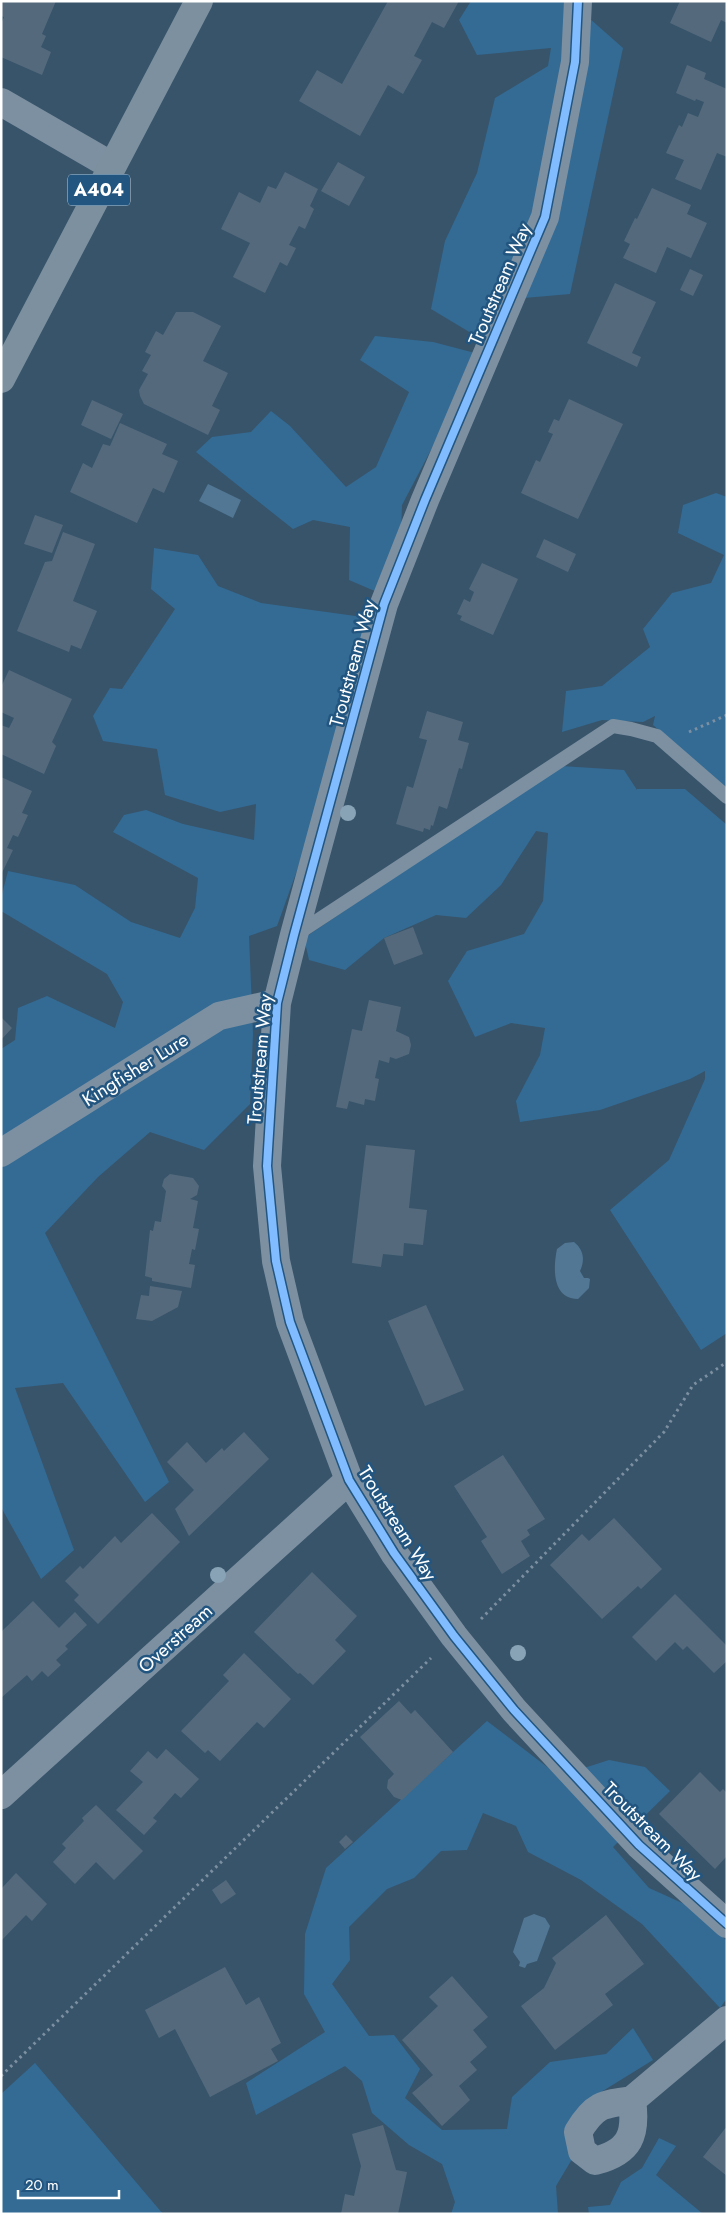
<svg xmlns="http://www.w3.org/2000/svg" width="728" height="2215" viewBox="0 0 728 2215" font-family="Jost,sans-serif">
<rect width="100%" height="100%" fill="#38546a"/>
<path fill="#336b95" d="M471 1H589V18L623 48 570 294 524 298 476 336 431 309 445 241 477 173 495 98 548 66 551 48 477 55 459 20Z
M375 336 433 342 475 353 443 427 402 505 401 535 377 592 349 580 350 527 313 520 293 529 196 452 212 437 251 432 271 411 290 426 346 487 376 467 409 392 360 360Z
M716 493 727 497V788L653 725 655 716 643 722 602 720 562 732 566 691 602 686 650 647 643 629 672 593 711 583 724 555 678 533 683 505Z
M154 548 198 555 218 586 261 603 370 618 313 826 277 926 249 936 253 1034 250 1104 204 1150 150 1132 98 1177 45 1233 169 1482 145 1502 63 1383 15 1388 74 1550 41 1579 1 1507V1049L15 1040 18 1008 47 996 115 1028 123 1002 107 974 1 911V898L8 871 75 885 131 922 180 938 195 908 198 878 113 832 124 815 146 810 183 824 254 840 256 804 220 812 165 795 157 749 103 741 93 716 110 688 122 689 175 609 151 589Z
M561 766 624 770 637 790V789H685L727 825V1333L701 1350 610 1210 669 1160 705 1079V1071L690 1079 600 1110 520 1122 516 1101 540 1055 545 1028 511 1023 475 1037 448 981 467 951 524 934 543 901 548 833 536 831 501 885 466 918 436 915 384 938 345 970 309 960 304 938Z
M487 1721 559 1776 609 1760 645 1767 670 1791 613 1847 649 1888 691 1907 727 1941V1998L720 2008 642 1924 581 1880 528 1852 516 1826 483 1813 467 1850 441 1851 414 1878 387 1889 349 1927 350 1960 332 1984 369 2036 394 2035 420 2069 405 2098 442 2130 507 2129 512 2097 550 2062 606 2054 633 2028 653 2060 593 2097 584 2139 556 2186 558 2214H451L455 2202 442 2164 409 2145 372 2113 362 2081 345 2066 256 2115 246 2083 325 2032 304 1994 305 1934 326 1868Z
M35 2063 163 2214H1V2094Z
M659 2138 676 2146 656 2175 703 2214H589L588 2207 610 2205 621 2182 642 2168Z"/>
<path fill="#527795" d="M208 484 241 500 233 518 199 501Z
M574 1242C584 1250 585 1260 580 1271L584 1278H588L590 1279 589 1288 578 1299C552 1299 553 1268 557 1249L565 1243Z
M534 1914 545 1918 550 1926 537 1961 527 1964 525 1968 519 1966 520 1962 513 1952 524 1918Z"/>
<path fill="#546a7c" d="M1 1H56L42 34 46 36 41 47 51 52 42 75 1 57V24L4 17 1 16Z
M388 1H459L444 28 432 22 414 56 422 60 403 94 388 85 360 136 299 101 317 70 342 84Z
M680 1H727V23L721 20 711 42 670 23Z
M687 65 706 73 704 79 727 89V157L717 153 701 190 675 179 684 160 666 153 679 125 682 127 688 113 698 117 704 102 696 99 695 101 676 93Z
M338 162 365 177 349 206 321 191Z
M285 172 318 189 310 206 314 209 305 229 299 226 289 245 296 248 287 266 280 262 265 293 233 277 250 243 221 229 239 192 260 203 268 186 276 189Z
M652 188 691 205 687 214 707 223 691 258 667 247 656 273 623 258 630 244 624 241 635 218 637 219Z
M690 269 703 275 693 296 680 290Z
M615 283 656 302 632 353 641 357 637 367 587 343Z
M176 312H193L221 326 203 361 228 373 212 406 220 410 208 435 144 404 140 396 139 390 148 374 142 371 151 355 145 352 156 331 163 335Z
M569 399 623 424 578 519 521 493 536 460 540 462 553 434 548 432 554 419 559 421Z
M92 400 123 414 111 439 81 425Z
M120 423 167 444 162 454 178 461 164 493 153 488 137 523 70 492 83 463 92 468 103 444 110 446Z
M35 515 63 525 52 553 24 544Z
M63 532 95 544 73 601 97 611 81 649 71 645 69 652 17 631 45 562 52 561Z
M544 539 576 554 568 572 536 557Z
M482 563 518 579 493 635 460 620 462 616 457 614 464 599 470 602 474 592 469 589Z
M9 670 72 699 52 742 56 746 44 774 1 754V725L9 728 14 718 1 712V687Z
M427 711 463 722 458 740 469 743 462 769 459 768 447 809 439 806 433 826 431 825 430 830 424 828 423 832 396 824 407 786 413 788 427 740 419 738Z
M1 777 32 791 22 813 28 815 18 837 13 835 7 848 13 850 1 875Z
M413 927 423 954 394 965 384 938Z
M369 1000 401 1007 396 1031 409 1037 411 1045 409 1054 396 1059 390 1057 389 1063 379 1060 375 1078 379 1079 375 1101 365 1099 364 1105 349 1101 347 1109 336 1107 352 1029 362 1031Z
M1 1017 12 1028 1 1040Z
M366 1145 415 1150 409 1208 427 1210 423 1245 404 1243 403 1256 383 1254 381 1267 352 1263Z
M170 1174 193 1178 199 1186 197 1195 190 1199 198 1201 193 1228 199 1229 195 1250 192 1249 189 1264 195 1265 191 1288 152 1281V1278L145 1276 150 1230 153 1231 155 1221 161 1222 166 1191 162 1186 164 1179Z
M150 1286 182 1291 178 1307 152 1321 136 1319 141 1295 149 1296Z
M426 1305 464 1390 425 1406 388 1321Z
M244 1432 269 1459 189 1536 175 1509 194 1490 167 1462 187 1442 206 1463 222 1448 224 1451Z
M503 1455 545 1519 527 1530 530 1535 521 1541 530 1556 502 1574 481 1541 487 1537 454 1486Z
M152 1513 180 1542 98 1624 74 1600 79 1595 65 1581 80 1566 83 1569 115 1536 121 1543Z
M614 1518 662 1569 641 1589 638 1586 602 1619 550 1565 582 1534 589 1541Z
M312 1572 357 1616 335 1640 346 1651 313 1685 300 1673 298 1674 254 1632Z
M675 1594 727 1646V1661L714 1673 687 1646 683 1650 675 1642 656 1661 632 1637Z
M33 1601 59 1628 75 1612 87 1625 65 1646 68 1649 56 1660 61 1665 48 1677 42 1671 32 1681 27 1675 1 1698V1632Z
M244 1653 291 1699 264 1728 257 1722 220 1761 208 1750 205 1753 181 1731 229 1681 223 1675Z
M399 1701 411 1714 415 1710 453 1752 402 1800 394 1797 387 1788 388 1780 394 1774 360 1737Z
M166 1749 199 1779 181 1798 175 1793 153 1818 157 1821 144 1835 116 1810 143 1782 130 1771 148 1751 157 1759Z
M700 1772 720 1792 723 1789 727 1793V1856L715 1869 659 1814Z
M96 1805 143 1851 114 1880 96 1862 75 1884 53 1862 66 1848 62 1844 84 1821 82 1818Z
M346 1835 353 1842 345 1849 339 1842Z
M16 1873 47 1904 32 1921 26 1915 1 1941V1889Z
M226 1880 236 1894 221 1904 212 1890Z
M606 1915 644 1964 605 1994 613 2005 555 2050 521 2006 544 1988 556 1963 552 1958Z
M225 1967 246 2005 259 1997 281 2043 271 2049 278 2061 210 2097 175 2029 159 2038 145 2010Z
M452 1976 488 2017 473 2030 487 2047 470 2062 477 2070 459 2086 470 2100 442 2126 412 2093 433 2075 402 2040 438 2006 429 1997Z
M383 2125 396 2170 407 2172 398 2214H341L345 2194 354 2196 361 2166 352 2134Z
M727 2126V2176L703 2157Z"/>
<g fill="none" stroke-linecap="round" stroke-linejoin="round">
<path stroke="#7d90a1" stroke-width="3" stroke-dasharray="2.5 4" stroke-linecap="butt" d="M689 732 727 715
M481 1619 664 1432 693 1385 727 1362
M1 2076 431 1658"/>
<path stroke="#7d90a1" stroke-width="14" d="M297 934 613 726 631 729 657 736 727 797"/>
<path stroke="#7d90a1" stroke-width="28" d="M578 1 575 62 545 217 425 500 384 604 294 935 277 1003 267 1166 276 1261 290 1322 349 1480 394 1553 454 1636 514 1710 639 1845 727 1924
M1 102 112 166
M1 1153 219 1016 277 1003
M1 1795 349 1480
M632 2100C637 2135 630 2152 595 2161L582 2151 578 2132C594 2105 602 2104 632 2100L727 2020"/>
<path stroke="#7c909f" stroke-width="28" d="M1 379 199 1"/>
<g stroke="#225680" stroke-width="11">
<path id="cycleway" d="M578 1 575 62 545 217 425 500 384 604 294 935 277 1003 267 1166 276 1261 290 1322 349 1480 394 1553 454 1636 514 1710 639 1845 727 1924"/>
</g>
<use href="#cycleway" stroke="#80bcff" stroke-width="8"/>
</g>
<g fill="#89a3b6">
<circle cx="348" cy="813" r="8"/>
<circle cx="218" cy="1575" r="8"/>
<circle cx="518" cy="1653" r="8"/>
</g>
<g text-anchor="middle" stroke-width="5" stroke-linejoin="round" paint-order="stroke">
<rect fill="#225680" stroke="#bdccd9" stroke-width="1" x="68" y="174.5" width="62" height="31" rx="4"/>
<g font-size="18" font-weight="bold" fill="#fff">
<text x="99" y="196">A404</text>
</g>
<g font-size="19" fill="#fff" stroke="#225680">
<text transform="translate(499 284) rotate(-67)" y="7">Troutstream Way</text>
<text transform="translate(352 663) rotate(-75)" y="7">Troutstream Way</text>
<text transform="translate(259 1059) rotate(-85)" y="7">Troutstream Way</text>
<text transform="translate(135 1069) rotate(-32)" y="7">Kingfisher Lure</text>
<text transform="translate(398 1523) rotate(58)" y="7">Troutstream Way</text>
<text transform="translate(175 1638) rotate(-42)" y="7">Overstream</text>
<text transform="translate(653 1831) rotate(45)" y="7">Troutstream Way</text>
</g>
</g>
<rect width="728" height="2215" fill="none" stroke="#ffffff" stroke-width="5"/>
<path d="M18 2190v8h101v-8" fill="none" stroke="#ffffff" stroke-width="2.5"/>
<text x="25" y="2190" font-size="15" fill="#ffffff" stroke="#225680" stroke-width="4" paint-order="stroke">20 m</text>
</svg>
